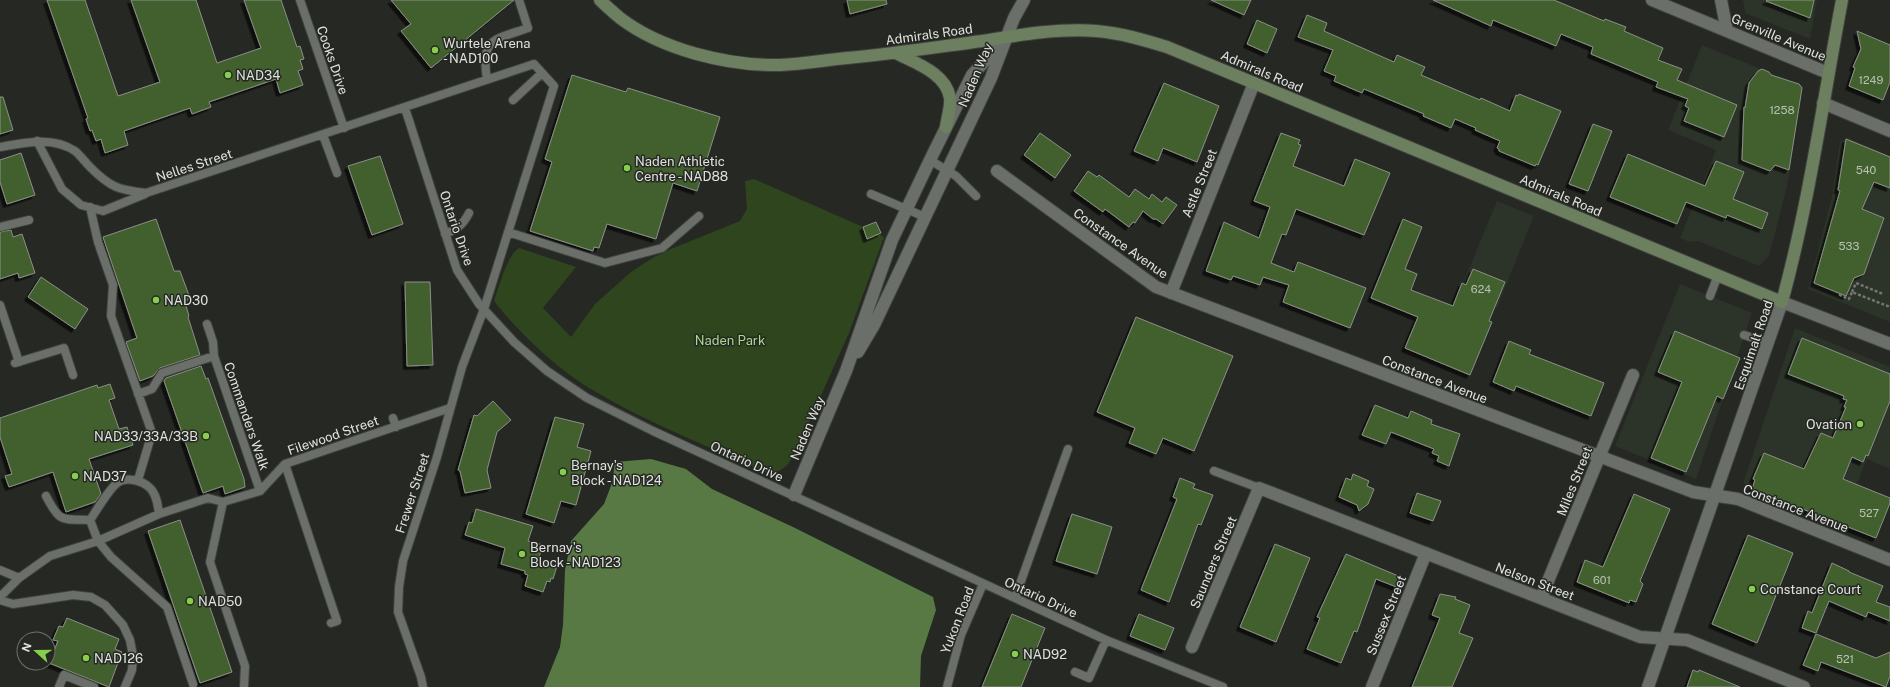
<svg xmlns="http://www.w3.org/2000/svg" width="1890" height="687" viewBox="0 0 1890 687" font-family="'Public Sans',sans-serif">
<defs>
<filter id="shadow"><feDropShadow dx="-3.5" dy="3.5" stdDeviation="0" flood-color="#0009"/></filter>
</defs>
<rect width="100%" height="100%" fill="#252823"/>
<path fill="#2c3328" d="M1743 0H1817L1810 39 1745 13Z
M1702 45 1803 86 1787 187 1769 256 1759 266 1698 241 1689 242 1680 238 1716 150 1668 130Z
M1848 138 1890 156V322L1808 289 1832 196 1840 142Z
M1497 201 1534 216 1497 308 1459 293Z
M1680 284 1752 313 1696 479 1615 446Z
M1795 328 1890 367V469L1867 459 1841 523 1743 484Z"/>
<path fill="#2e451e" d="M754 179 863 227 867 238 878 234 884 237 849 333 797 449C791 462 783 474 767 473 710 447 650 424 596 392 560 372 519 333 494 301 499 287 507 255 519 248L576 267 543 308 571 337 595 304 631 272 654 257 671 249 740 221 747 209 745 181Z"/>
<path fill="#587844" d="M651 459 686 469 712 489 793 527 933 597 936 610 921 656 920 687H544L560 647 563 625 565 570 571 541 604 504 612 483 615 462Z"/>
<path fill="#42602e" stroke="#8b8f89" filter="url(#shadow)" d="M47 0H85L118 96 160 82 131 0H196L217 63 261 48 244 0H281L297 47 300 46 304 59 300 60 303 69 298 71 303 85 280 93 276 79 209 102 211 107 192 114 190 108 124 131 128 145 105 153 101 139 96 141 92 130 90 131 86 119 88 118Z
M391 0H514L431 68 401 31 411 24Z
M847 0H886L887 4 850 14Z
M1211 0H1251L1244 15Z
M1433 0H1554L1604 21 1605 19 1626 27 1624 31 1663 48 1658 60 1682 69 1677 80 1737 105 1724 137 1684 121 1689 108 1685 106 1688 99 1656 87 1658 82 1591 54 1593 47 1561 34 1556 46 1493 20 1491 26Z
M1767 0H1814L1810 18 1766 1Z
M1307 15 1327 23 1324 31 1394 62 1397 55 1425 67 1421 75 1480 100 1481 98 1510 111 1516 95 1518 96 1519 94 1561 111 1538 165 1536 164 1535 166 1499 151V149L1497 148 1500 141 1475 130 1476 128 1455 119 1451 128 1423 116 1424 114 1364 89 1362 93 1334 81 1336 76 1324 71 1333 50 1298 37Z
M1257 20 1277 29 1267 53 1247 44Z
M1857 31 1890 45V82L1883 100 1849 86 1855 68 1853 67 1861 49Z
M1762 69 1769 72 1771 75 1799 84 1802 88 1789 170 1775 165 1770 171 1742 160 1744 107 1745 108 1749 83 1758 71Z
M572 75 626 92 628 88 720 117 697 191 673 183 656 239 607 224 599 248 594 247 593 251 530 231 552 162 545 159Z
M1164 83 1219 106 1197 162 1163 148 1158 161 1134 151Z
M0 97H3L13 130 0 134Z
M1593 124 1612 131 1588 191 1569 184Z
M1040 133 1071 155 1055 178 1024 155Z
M1281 133 1300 140 1298 144 1301 145 1293 166 1344 186 1355 159 1390 173 1364 235 1296 209 1286 235 1282 234 1271 263 1294 272 1298 262 1366 288 1350 328 1283 302 1289 285 1263 277 1260 285 1233 276 1231 280 1206 271 1224 222 1259 238 1270 207 1254 201Z
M1846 139 1890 157V188L1874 182 1862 209 1884 218 1864 274 1854 278 1846 296 1814 283 1840 191 1838 190Z
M21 153 35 195 7 204 0 182V160Z
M1628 154 1705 186 1716 161 1744 172 1733 199 1768 213 1762 229 1727 215 1726 218 1686 202 1677 224 1610 197Z
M380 156 403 224 372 235 348 166Z
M1088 171 1097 177 1099 175 1129 197 1135 189 1149 199 1152 194 1162 202 1166 197 1177 205 1163 224 1156 219H1153L1143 211 1135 223 1133 222 1129 227 1105 209 1103 212 1074 191Z
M156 219 174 271H180L190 298 185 302 189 316 188 317 200 355 160 368 153 376 140 381 126 342 137 338 103 237Z
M1403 219 1422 227 1405 269 1417 274 1411 290 1453 306 1462 283 1466 285 1473 269 1505 282 1489 321 1492 322 1470 375 1405 348 1418 317 1371 298Z
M876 222 881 233 867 239 863 227Z
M11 230 13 237 22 234 35 273 19 278 18 273 0 279V232Z
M41 277 88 309 75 329 28 297Z
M405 282H430L433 365 407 366Z
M1136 317 1233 356 1194 451 1163 438 1156 454 1129 443 1135 428 1097 412Z
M1675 331 1740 358 1723 399 1717 396 1686 472 1651 458 1682 382 1658 372Z
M1802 338 1890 374V401L1868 456 1866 455 1863 462 1852 457 1843 479 1890 498V503L1876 538 1752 489 1755 480 1753 479 1764 453 1804 469 1821 433 1833 438 1846 407H1844L1847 400 1843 399 1844 396 1788 374Z
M1509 341 1531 350 1529 354 1604 383 1591 416 1516 386 1514 391 1493 382Z
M201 366 206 379 208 378 244 479 245 487 225 494 223 486 203 493 164 381 166 378Z
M110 384 115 398 109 400 119 429 127 427 133 445 89 459 101 494 95 502 66 512 53 472 9 487 5 476 12 474 0 437V418L97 385 98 388Z
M493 401 511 420 497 432 487 470 491 488 465 493 460 471 458 470 474 415 477 416Z
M1375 405 1408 418 1411 411 1432 420 1431 424 1460 434 1449 466 1437 461 1439 456 1432 453 1434 449 1391 432 1386 444 1362 435Z
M555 417 584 424 577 447 591 451 576 505 561 501 554 523 526 514Z
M1353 474 1369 481 1367 486 1374 489 1368 504 1359 511 1357 505 1339 497 1346 478 1351 480Z
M1180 478 1195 484 1193 488 1213 495 1201 525 1198 524 1169 602 1141 590 1177 499 1173 497Z
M1417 493 1441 501 1433 521 1410 513Z
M1634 494 1670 509 1640 581 1643 584 1636 602 1630 600 1629 603 1577 582 1585 560 1603 567Z
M476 509 533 526 528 541 543 545 538 560 557 566 553 579 551 578 550 582 547 581 543 592 525 586 528 575 525 574V571L501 564 505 548 465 535 469 522 472 523Z
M1072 514 1112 527 1097 574 1056 561Z
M180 520 232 672 200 683 148 531Z
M1748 535 1793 553 1757 643 1712 624Z
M1275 544 1310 558 1276 642 1240 627Z
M1346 554 1403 578 1399 588 1376 579 1357 632 1354 631 1341 663 1307 649 1320 618 1317 617Z
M1832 563 1849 571V572L1883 586 1876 602 1890 607V621L1868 612 1866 617 1829 601 1816 633 1802 628 1808 611 1812 613Z
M1440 594 1456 597 1455 599 1470 605 1459 633 1473 638 1452 687H1412L1440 618 1432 615Z
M1012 614 1045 628 1021 687H982Z
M1139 614 1174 628 1165 650 1130 636Z
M67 618 119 639 115 649 122 652 109 687 49 663 58 641 53 640 59 626 63 627Z
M1816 634 1876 658 1890 652V676L1886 687 1821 662 1818 671 1803 665Z
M1693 670 1698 672 1699 670 1740 687H1687Z"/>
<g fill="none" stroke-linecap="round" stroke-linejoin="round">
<g stroke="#40433f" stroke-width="10">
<path id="service" d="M300 0 344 128
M487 79C480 38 494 40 528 28L519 0
M513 100 542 73
M405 108 457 270 479 304 514 342 547 371 587 398 653 431 1106 640 1223 687
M323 135 337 173
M37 141 62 189 81 205 103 211 145 194
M0 147C24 143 52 136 75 151 80 155 85 162 90 167 110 187 118 190 146 193L534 64 554 86 484 309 462 367 437 457 403 561 399 587 398 612 421 677 423 687
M930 160 956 176 976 196
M871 194 925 217
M90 207 98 242 113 285 111 316 152 433 138 480
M0 227 29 220
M508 232 605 263 662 248 699 216
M445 234C457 229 463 225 469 213
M1710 296 1718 275
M0 305 19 362
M207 324 213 342 214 356 260 491
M1744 335 1768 343
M15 363 64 348 73 375
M138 394 152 389 162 373 214 356
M393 418 396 427
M285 464 337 621 331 623
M1214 471 1259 488
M46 496C60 523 61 519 90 520
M223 502 210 562 245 666 244 687
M90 520 98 541 111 557 167 607 193 684
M90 520C97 510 107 492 116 484 125 476 142 480 150 488 157 495 158 506 159 514
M0 570 19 578
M0 597 19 578 50 556 98 541 159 514 208 498 223 502 260 491 285 464 450 408
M1015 598 1068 449
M0 600 13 604 73 595 91 597 105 605 123 625 130 640 133 656 132 670 125 687
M1075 672 1089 678 1106 640
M59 687 64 675 94 687
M947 687 961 635 983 584"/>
</g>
<g stroke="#40433f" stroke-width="14">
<path id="minor" d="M1652 0 1828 73
M1721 0 1727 31
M1823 103 1890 131
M997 171 1156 287 1693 492 1738 499 1890 560
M1171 293 1254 83
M858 352 874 325 991 78 1014 18 1024 0
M794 495 846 371 892 240 930 160 972 75 1007 37
M1541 598 1633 375
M1192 647 1259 488 1640 637 1687 640 1804 687
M1372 687 1426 553"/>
</g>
<g stroke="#40433f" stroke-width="14">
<path id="tertiary" d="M1648 687 1782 302 1890 344"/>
</g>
<g stroke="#40433f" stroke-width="14">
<path id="secondary" d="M600 0C606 6 613 12 620 18 662 50 728 66 780 65 803 64 825 60 847 58 892 54 937 47 982 41 1019 35 1059 28 1096 31 1121 33 1144 40 1167 47L1782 302C1809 203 1823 101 1842 0
M896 53C915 63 946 73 950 98 951 107 947 118 946 127"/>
</g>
<path stroke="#737672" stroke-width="2.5" stroke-dasharray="3 2" stroke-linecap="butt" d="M1852 292 1856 283 1883 294
M1840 294V295L1849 299 1852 292 1890 307"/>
<use href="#service" stroke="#6b6f69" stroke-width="8"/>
<use href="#minor" stroke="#6b6f69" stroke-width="12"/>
<use href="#tertiary" stroke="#6b6f69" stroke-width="12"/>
<use href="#secondary" stroke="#6c7f5f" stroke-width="12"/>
</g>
<g fill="#85cf4d" stroke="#252823" stroke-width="1.5">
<circle cx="435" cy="50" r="4"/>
<circle cx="228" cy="75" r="4"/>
<circle cx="627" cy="168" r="4"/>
<circle cx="156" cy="300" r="4"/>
<circle cx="1860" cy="424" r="4"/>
<circle cx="206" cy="436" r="4"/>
<circle cx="563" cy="472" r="4"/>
<circle cx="75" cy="476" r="4"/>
<circle cx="522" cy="554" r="4"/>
<circle cx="1752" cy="589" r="4"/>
<circle cx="190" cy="601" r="4"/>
<circle cx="1015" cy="654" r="4"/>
<circle cx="86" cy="658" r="4"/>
</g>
<g text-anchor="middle" stroke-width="3" stroke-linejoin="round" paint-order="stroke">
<g font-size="11" fill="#b8c2b3">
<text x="1871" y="84">1249</text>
<text x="1782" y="114">1258</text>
<text x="1866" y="174">540</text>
<text x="1849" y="250">533</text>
<text x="1481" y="293">624</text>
<text x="1869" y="517">527</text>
<text x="1602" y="584">601</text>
<text x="1845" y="663">521</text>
</g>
<g font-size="13" fill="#e0e2df" stroke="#252823">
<text transform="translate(929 34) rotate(-8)" y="5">Admirals Road</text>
<text transform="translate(1779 37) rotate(23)" y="5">Grenville Avenue</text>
<text transform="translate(333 60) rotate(71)" y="5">Cooks Drive</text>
<text transform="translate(1262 71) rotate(23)" y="5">Admirals Road</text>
<text transform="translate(975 75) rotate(-67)" y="5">Naden Way</text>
<text transform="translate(194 165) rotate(-18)" y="5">Nelles Street</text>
<text transform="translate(1199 183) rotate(-68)" y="5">Astle Street</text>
<text transform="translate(1561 195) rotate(23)" y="5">Admirals Road</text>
<text transform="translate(457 228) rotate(71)" y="5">Ontario Drive</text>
<text transform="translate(1121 243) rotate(35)" y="5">Constance Avenue</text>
<text transform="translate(1753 345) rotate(-71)" y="5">Esquimalt Road</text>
<text transform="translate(1435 379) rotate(21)" y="5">Constance Avenue</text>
<text transform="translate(247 416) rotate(71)" y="5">Commanders Walk</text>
<text transform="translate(807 428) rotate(-67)" y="5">Naden Way</text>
<text transform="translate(333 435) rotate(-19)" y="5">Filewood Street</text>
<text transform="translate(747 461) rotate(25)" y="5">Ontario Drive</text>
<text transform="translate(1574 481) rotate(-68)" y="5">Miles Street</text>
<text transform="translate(412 493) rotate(-72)" y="5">Frewer Street</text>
<text transform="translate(1796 508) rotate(21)" y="5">Constance Avenue</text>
<text transform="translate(1213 562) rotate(-67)" y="5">Saunders Street</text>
<text transform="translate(1535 581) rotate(21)" y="5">Nelson Street</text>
<text transform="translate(1041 597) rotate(25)" y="5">Ontario Drive</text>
<text transform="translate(1386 615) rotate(-68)" y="5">Sussex Street</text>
<text transform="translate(957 620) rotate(-69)" y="5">Yukon Road</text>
</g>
<g font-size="13" fill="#e0e2df" stroke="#252823" text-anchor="start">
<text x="443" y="48">Wurtele Arena<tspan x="443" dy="15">- NAD100</tspan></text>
<text x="236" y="80">NAD34</text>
<text x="635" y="166">Naden Athletic<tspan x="635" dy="15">Centre - NAD88</tspan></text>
<text x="164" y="305">NAD30</text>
<text x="1852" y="429" text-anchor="end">Ovation</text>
<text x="198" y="441" text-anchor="end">NAD33/33A/33B</text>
<text x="571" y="470">Bernay's<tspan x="571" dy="15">Block - NAD124</tspan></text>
<text x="83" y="481">NAD37</text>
<text x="530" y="552">Bernay's<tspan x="530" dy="15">Block - NAD123</tspan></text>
<text x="1760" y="594">Constance Court</text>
<text x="198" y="606">NAD50</text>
<text x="1023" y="659">NAD92</text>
<text x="94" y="663">NAD126</text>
</g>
<g font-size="13" fill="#aada8d" stroke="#252823">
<text x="730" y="345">Naden Park</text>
</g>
</g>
<g transform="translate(36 651) rotate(291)"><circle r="19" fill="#252823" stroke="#70726e"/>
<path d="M0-3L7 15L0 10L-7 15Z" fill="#85cf4d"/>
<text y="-6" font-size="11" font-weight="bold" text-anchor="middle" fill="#e0e2df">N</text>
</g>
</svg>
